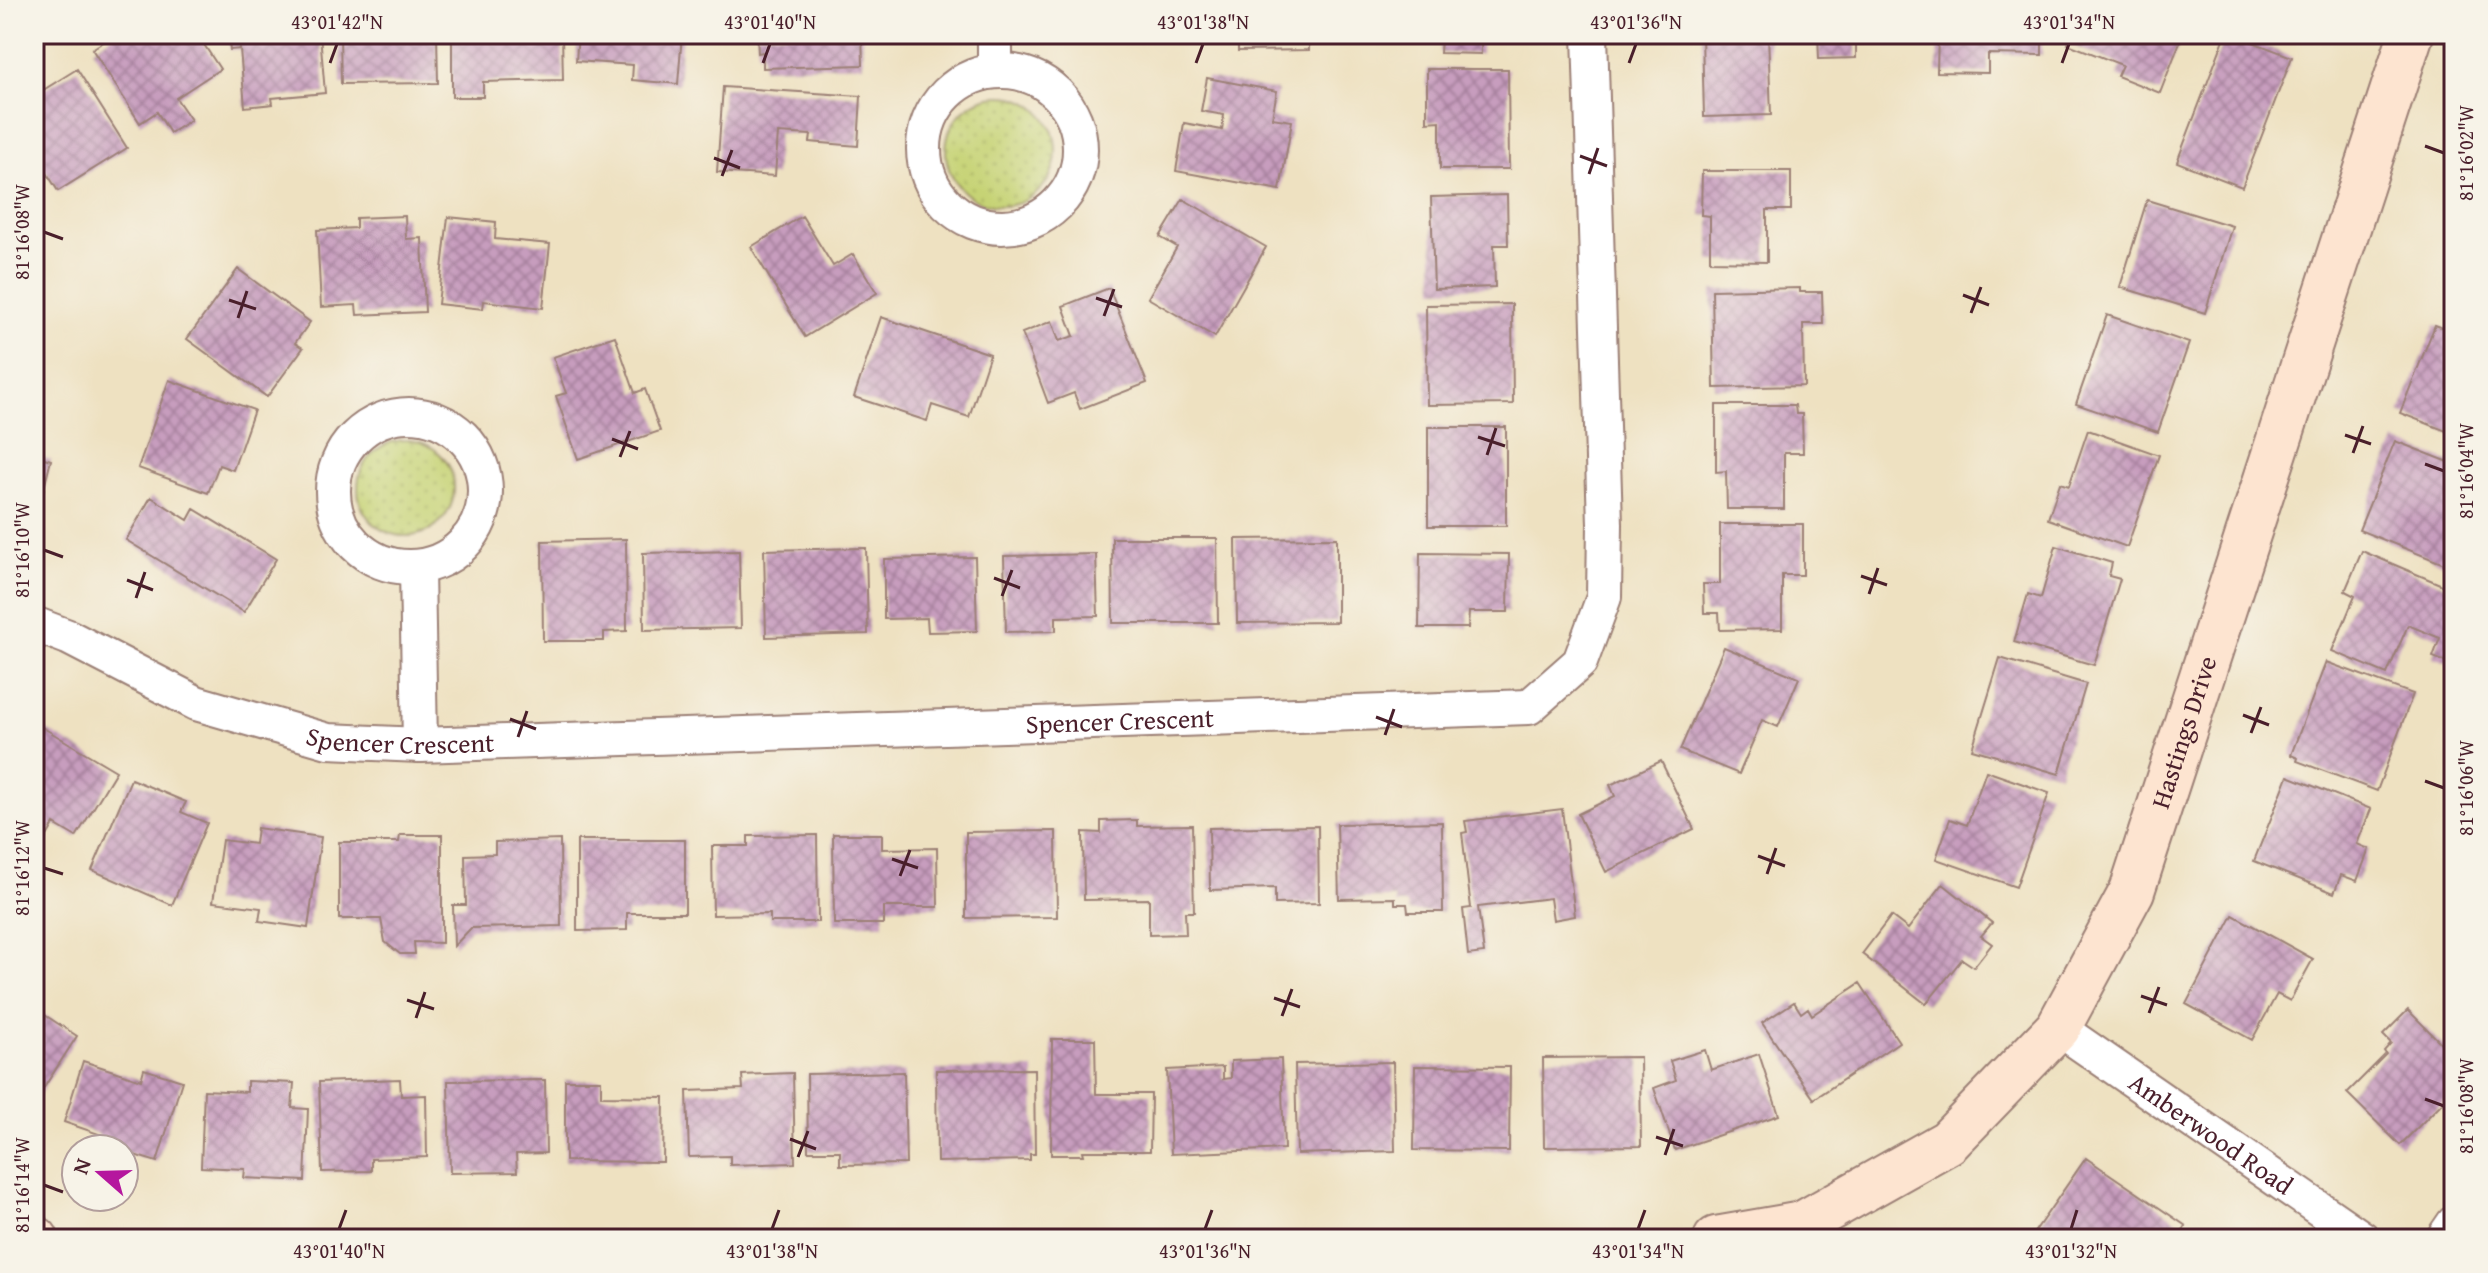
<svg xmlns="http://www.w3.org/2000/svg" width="2488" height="1273" viewBox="0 0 2488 1273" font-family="'Gentium Book Plus',serif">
<defs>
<pattern id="grass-dots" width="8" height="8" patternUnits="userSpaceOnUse" patternTransform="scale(2)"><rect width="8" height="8" fill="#c6d374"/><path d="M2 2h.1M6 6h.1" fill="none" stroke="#acb565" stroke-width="1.8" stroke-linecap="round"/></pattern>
<pattern id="building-cross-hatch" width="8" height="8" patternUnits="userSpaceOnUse" patternTransform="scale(2)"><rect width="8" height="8" fill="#c79dbe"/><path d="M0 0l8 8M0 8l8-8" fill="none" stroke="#a47f9b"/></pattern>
</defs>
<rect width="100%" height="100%" fill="#f7f3e8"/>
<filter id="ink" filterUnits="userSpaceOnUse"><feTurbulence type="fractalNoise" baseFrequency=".0125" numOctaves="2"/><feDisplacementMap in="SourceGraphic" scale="16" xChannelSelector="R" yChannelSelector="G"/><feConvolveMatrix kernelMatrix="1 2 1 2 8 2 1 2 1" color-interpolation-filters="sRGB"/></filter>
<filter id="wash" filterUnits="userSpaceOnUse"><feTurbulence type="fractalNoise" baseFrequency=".006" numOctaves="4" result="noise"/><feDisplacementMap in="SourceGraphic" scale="32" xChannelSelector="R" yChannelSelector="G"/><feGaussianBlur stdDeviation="1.8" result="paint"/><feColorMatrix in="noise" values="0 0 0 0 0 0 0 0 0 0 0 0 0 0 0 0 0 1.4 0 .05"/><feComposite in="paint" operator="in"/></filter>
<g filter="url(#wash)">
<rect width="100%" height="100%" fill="#eee1c1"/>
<path fill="url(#grass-dots)" stroke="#887950" stroke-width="2" d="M946 151a55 55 0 1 1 110 0a55 55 0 1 1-110 0Z
M358 488a48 48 0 1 1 96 0a48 48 0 1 1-96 0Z"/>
<g id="blocks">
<path fill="url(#building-cross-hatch)" d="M116 34H197L220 69 176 98 191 120 170 133 157 112 140 123 92 49Z
M228 34H320L325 93 272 98 273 104 245 107 240 49 230 50Z
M340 34H437L438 83 341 84Z
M452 34H562L563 80 483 82V97H452Z
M578 34H682L678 84 632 80 633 65 576 61Z
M757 34H862L863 65 763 68V52L758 53Z
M1238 34H1309V50L1238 51Z
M1381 34H1481V54L1440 53 1441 39 1381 38Z
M1702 34H1768L1771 115 1704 117Z
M1818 34H1915V42L1856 43V58L1819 59Z
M1938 34H2042V55L1988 54V73L1937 72Z
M2072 34H2183L2160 93 2117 76 2122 65 2068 44Z
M2226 34H2232L2292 57 2242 187 2177 162Z
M77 69 127 148 58 191 34 152V81L40 92Z
M1427 69H1508L1509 169H1440V121L1427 122Z
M1207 78 1277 91 1272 118 1292 121 1280 190 1176 171 1184 123 1222 130 1224 115 1201 111Z
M723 87 861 96 858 146 810 142 811 135 778 133 775 176 717 172Z
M1702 171H1791V210H1767V262L1710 261V216L1701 215Z
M1507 195 1508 245H1494L1495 287 1434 289 1431 197Z
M2454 196V217L2447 215Z
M1183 199 1266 247 1215 337 1148 298 1177 247 1160 237Z
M2147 200 2232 226 2205 313 2120 287Z
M405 216 406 239 422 238 425 312 357 315 356 305 321 307 317 230 356 228V218Z
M802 216 833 266 853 254 877 293 805 337 751 247Z
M448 217 496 222 495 239 550 244 543 308 484 301 483 309 438 304Z
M238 269 310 322 295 343 303 348 267 397 187 339Z
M1109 288 1147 383 1080 409 1074 393 1048 403 1022 333 1052 321 1059 341 1074 336 1063 306Z
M1800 288V292H1822L1823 324H1803L1804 386 1714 388 1712 290Z
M1512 304 1513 404 1427 405 1426 305Z
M2107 315 2189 343 2158 432 2076 404Z
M881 317 990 354 969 417 932 405 927 421 854 397Z
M2435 325 2454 332V434L2400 413Z
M615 336 635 393 645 389 660 431 578 459 556 396 566 393 553 357Z
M169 380 254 410 233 470 219 465 208 493 138 468Z
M1716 405H1795L1796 414H1802L1803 453H1784V509H1727L1726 471 1716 472Z
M1428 427H1506V526H1428Z
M2088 430 2159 455 2127 547 2048 519 2060 483 2069 486Z
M2395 441 2454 464V556L2449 566 2359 530Z
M34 455 51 460 35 524H34Z
M151 497 188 520 194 509 276 559 244 612 126 540Z
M1720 524H1803V575H1782V629L1720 630 1719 613H1704L1703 584H1720Z
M1112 538H1217L1218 623H1113Z
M1337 538V622L1237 623 1236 539Z
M626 539 627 631 604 632V641H543L542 541Z
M2056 546 2112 563 2109 576 2120 579 2094 665 2014 642 2028 594 2041 598Z
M866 548 868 634 766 637 764 550Z
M739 551 741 628 644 630 643 553Z
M2362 551 2454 590V665L2433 657 2440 638 2408 625 2387 674 2332 651 2355 596 2345 591Z
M1420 553 1509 554 1508 612H1469L1468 628H1419Z
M1096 554 1098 616 1056 617V631L1006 632 1004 556Z
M975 557 977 631 928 632 927 618 884 619V559Z
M1724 647 1799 678 1778 727 1762 720 1739 774 1680 750Z
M2000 658 2086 684 2059 774 1972 749Z
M2326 662 2413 694 2377 791 2297 761 2298 758 2291 755Z
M40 726 116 771 76 837 54 824 34 859V737Z
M1661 761 1694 829 1606 872 1578 814 1615 796 1610 785Z
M1986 771 2049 793 2016 887 1936 859 1950 819 1967 825Z
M2288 776 2371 809 2357 844 2369 849 2357 881 2341 875 2334 893 2254 861Z
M131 779 186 802 181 812 207 823 172 905 92 870Z
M1562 809 1575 916 1553 920 1550 898 1478 907 1484 953 1468 955 1463 909 1471 908 1462 833 1467 832 1465 821Z
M1137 820V826L1192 825 1194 912H1185L1186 934 1149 935V899L1084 900 1083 832 1101 833V821Z
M1442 822 1443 912H1408L1407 904H1395V898L1339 899 1337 824Z
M1318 826 1319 903 1275 904V888L1210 890 1209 828Z
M257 828 321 837 308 928 259 921 261 908 213 902 222 840 255 844Z
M1056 831 1057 917 966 918V832Z
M833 834H882V849L937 848 938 907H884V924H834Z
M400 835H442V943L414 942 415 954H400L385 942 381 919H339V842H399Z
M817 835 818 922H770V914L713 915 712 846H748V836Z
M560 840 561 926 471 928 454 946 453 905H466L465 855 495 854V842Z
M577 840H685V913H627V930L577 931Z
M1943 884 1992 923 1981 936 1992 944 1974 967 1962 959 1926 1004 1862 954 1891 916 1908 929Z
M2233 915 2313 959 2290 1001 2277 994 2252 1040 2186 1004Z
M1860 983 1899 1042 1814 1099 1762 1023 1794 1002 1801 1013 1808 1008 1812 1015Z
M34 1008 77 1036 34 1103Z
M2408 1010 2454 1056V1091L2400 1145 2347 1093 2386 1054 2384 1051 2391 1043 2383 1035Z
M1052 1039H1095L1096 1094H1151L1150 1151H1082L1083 1155H1051Z
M1705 1050 1711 1070 1759 1054 1779 1115 1675 1150 1654 1088 1676 1080 1670 1061Z
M1640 1057 1641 1146 1544 1147 1543 1058Z
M1281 1059 1284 1149 1171 1154 1167 1070 1223 1067V1079L1231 1078V1061Z
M83 1061 141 1080 144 1069 182 1081 157 1162 124 1152V1149H116L96 1143 99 1134 64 1122Z
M1393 1062 1395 1151 1297 1154 1295 1064Z
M1415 1066 1510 1067 1509 1151 1414 1150Z
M1034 1069 1035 1154H1030V1160L937 1162 936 1070Z
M904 1072 906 1164 840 1165V1151H808L807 1074Z
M793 1073 795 1163 730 1165V1156L689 1157 687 1091 743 1089 742 1075Z
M400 1079 401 1096 426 1095 427 1157 371 1159V1171L322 1172 319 1082Z
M545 1080 546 1153 516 1154 517 1172 450 1173 448 1081Z
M565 1080H601V1096L664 1097 663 1162 565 1161Z
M247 1081 294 1083 292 1108 308 1109 305 1181 244 1178 245 1169 201 1167 204 1090 247 1092Z
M2086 1158 2186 1226 2177 1239H2118L2109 1233 2104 1239H2040L2033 1234Z"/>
</g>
</g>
<g filter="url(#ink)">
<use href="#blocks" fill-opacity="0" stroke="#9c8076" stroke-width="2"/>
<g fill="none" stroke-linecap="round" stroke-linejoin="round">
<g stroke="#9c8076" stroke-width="38">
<g id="street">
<path d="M995 71V34"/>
<circle cx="1002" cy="149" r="78"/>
<circle cx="409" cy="491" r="76"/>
<path d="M417 568 420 745"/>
<path id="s1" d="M34 624 68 637 196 703 328 741 420 745 1529 707 1580 662 1604 597 1605 524 1590 34"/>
<path id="s2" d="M2058 1028 2363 1239"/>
<path d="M2443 1239 2454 1223"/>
</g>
</g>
<g stroke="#9c8076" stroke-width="48">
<g id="secondary">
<path d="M34 1238 36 1239"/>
<path id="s3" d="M1716 1239 1802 1224 1948 1142 2058 1028 2132 891 2411 34"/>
</g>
</g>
<use href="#street" stroke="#fff" stroke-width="34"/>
<use href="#secondary" stroke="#fde4d0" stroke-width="44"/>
</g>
</g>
<path fill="none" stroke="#4a1f2b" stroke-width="3" d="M330 63 337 44M763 63 770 44M1196 63 1203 44M1629 63 1636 44M2062 63 2069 44M2425 146 2444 153M1580 156 1607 166M714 158 740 168M1589 174 1598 148M722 176 732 150M44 232 63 239M1963 295 1989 305M1096 298 1122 307M229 300 256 309M1971 313 1981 287M1104 316 1114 289M238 318 247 291M2345 435 2371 444M1478 437 1505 446M612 439 638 449M2353 453 2363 426M1487 455 1496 428M620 457 630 431M2425 464 2444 471M44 550 63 557M1861 576 1887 585M994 578 1020 588M127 580 153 590M1869 594 1878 568M1002 596 1012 570M136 598 145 572M2243 715 2269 725M1376 717 1402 727M510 719 536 729M2251 733 2261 707M1385 735 1394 709M518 737 527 711M2425 781 2444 788M1758 856 1785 866M892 859 918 868M44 868 63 874M1767 874 1776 848M900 876 910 850M2141 996 2167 1005M1274 998 1300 1007M407 1000 434 1009M2149 1013 2159 987M1282 1016 1292 989M416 1018 425 992M2425 1099 2444 1106M1656 1137 1683 1146M790 1139 816 1149M1665 1155 1674 1129M798 1157 808 1131M44 1185 63 1192M339 1229 346 1210M772 1229 779 1210M1205 1229 1212 1210M1638 1229 1645 1210M2071 1229 2077 1210"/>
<g text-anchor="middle" stroke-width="7" stroke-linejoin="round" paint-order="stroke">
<g font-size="26" fill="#4a1f2b" stroke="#f7f3e8">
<text dy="9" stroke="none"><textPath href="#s1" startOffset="1110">Spencer Crescent</textPath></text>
<text dy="9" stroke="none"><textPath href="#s3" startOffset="736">Hastings Drive</textPath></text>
<text dy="9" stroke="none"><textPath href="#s1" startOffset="390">Spencer Crescent</textPath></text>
<text dy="9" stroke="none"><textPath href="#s2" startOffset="186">Amberwood Road</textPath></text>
</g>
</g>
<rect width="2488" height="1273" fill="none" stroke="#f7f3e8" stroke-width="88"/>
<g transform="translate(100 1173) rotate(290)"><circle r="38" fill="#f7f3e8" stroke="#b29e9c" stroke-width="2"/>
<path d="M0-6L14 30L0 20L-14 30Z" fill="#b5179e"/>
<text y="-12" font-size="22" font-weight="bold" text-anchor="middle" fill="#4a1f2b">N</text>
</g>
<rect x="44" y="44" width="2400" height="1185" fill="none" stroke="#4a1f2b" stroke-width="3"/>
<g font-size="20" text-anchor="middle" fill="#4a1f2b">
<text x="337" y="29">43°01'42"N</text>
<text x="770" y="29">43°01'40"N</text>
<text x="1203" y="29">43°01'38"N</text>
<text x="1636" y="29">43°01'36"N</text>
<text x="2069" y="29">43°01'34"N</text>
<text transform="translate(2466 153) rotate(-90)" y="7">81°16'02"W</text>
<text transform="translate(22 232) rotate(-90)" y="7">81°16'08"W</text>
<text transform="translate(2466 471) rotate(-90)" y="7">81°16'04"W</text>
<text transform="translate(22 550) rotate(-90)" y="7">81°16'10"W</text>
<text transform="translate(2466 788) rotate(-90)" y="7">81°16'06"W</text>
<text transform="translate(22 868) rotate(-90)" y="7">81°16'12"W</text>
<text transform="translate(2466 1106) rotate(-90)" y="7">81°16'08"W</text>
<text transform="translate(22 1185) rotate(-90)" y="7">81°16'14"W</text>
<text x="339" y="1258">43°01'40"N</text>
<text x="772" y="1258">43°01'38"N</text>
<text x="1205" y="1258">43°01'36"N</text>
<text x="1638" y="1258">43°01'34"N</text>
<text x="2071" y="1258">43°01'32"N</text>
</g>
</svg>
